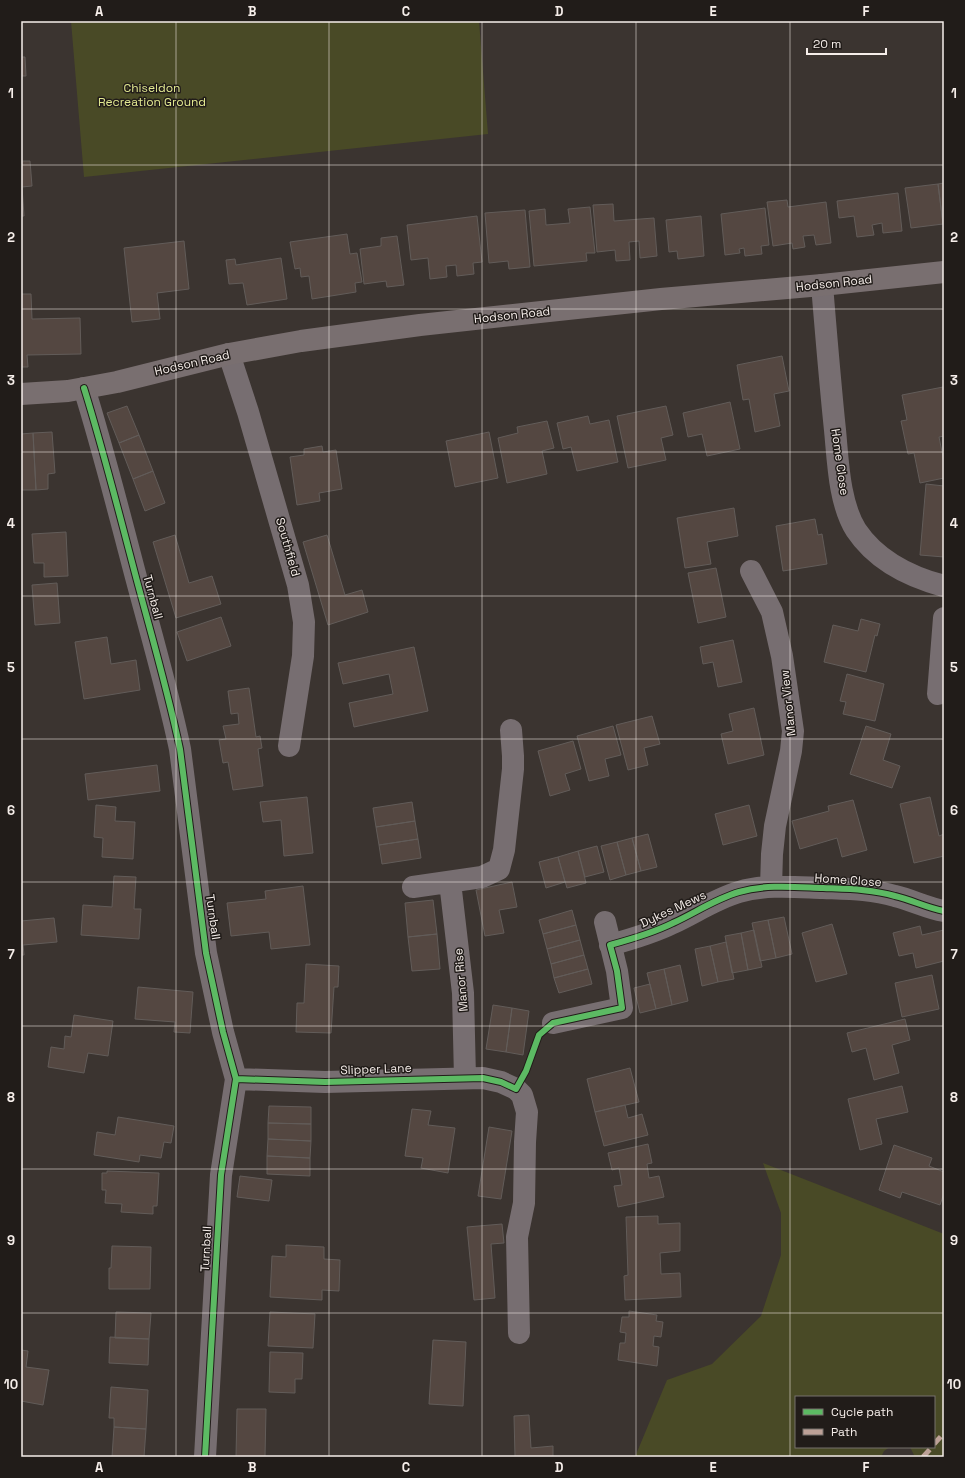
<svg xmlns="http://www.w3.org/2000/svg" width="965" height="1478" viewBox="0 0 965 1478" font-family="'Space Grotesk',sans-serif">
<rect width="100%" height="100%" fill="#3b3430"/>
<path fill="#494a26" d="M71 21H479L488 134 84 177Z
M763 1163 944 1234V1457H915L910 1447H934V1397H796V1447H890L884 1451 881 1457H635L667 1380 712 1364 761 1316 781 1255V1213Z"/>
<path fill="#544741" stroke="#625c59" d="M21 57H25L26 76H21Z
M21 161H30L32 186 22 187 24 216H21Z
M944 183V224H943L938 184Z
M938 184 943 224 911 228 905 188Z
M898 193 902 231 883 233 882 223 872 225 874 235 857 237 854 216 839 218 837 201Z
M787 200 788 207 826 202 831 243 816 245 814 235 803 236 805 247 793 249 792 243 773 246 767 202Z
M613 204 614 221 654 218 657 256 640 258 639 241 629 242 630 260 616 261 615 250 597 252 593 205Z
M590 207 595 253H586L587 261 534 266 529 211 545 209 546 225 570 223 568 209Z
M765 208 769 245 761 246 762 254 745 256 744 248 739 249 740 253 725 255 721 214Z
M525 210 530 267 509 269 508 261 489 263 485 213Z
M477 216 482 262 473 263 474 274 457 276 456 265 446 266 447 277 430 279 428 258 411 260 407 225Z
M701 216 704 256 678 259 677 251 669 252 666 220Z
M347 234 350 254 357 253 362 282 355 283 356 292 312 299 309 276 301 277 300 268 295 269 290 242Z
M397 236 404 285 387 287 386 281 364 284 360 249 381 246V238Z
M184 241 189 289 157 293 160 319 132 322 124 248Z
M281 258 287 299 247 305 243 283 229 284 226 260 235 259 236 265Z
M21 294H31L32 319 80 318 81 354 27 355 28 367H21Z
M782 356 789 391 774 394 780 426 755 432 749 399 743 400 737 365Z
M943 387 944 436 939 437 944 462V478L920 483 914 453 908 454 901 421 907 420 902 395Z
M730 402 740 449 707 456 702 434 688 437 683 413Z
M127 406 139 435 119 443 107 413Z
M666 406 673 435 661 438 666 460 628 468 617 416Z
M588 416 590 424 609 420 618 462 577 471 571 447 563 449 557 423Z
M547 421 554 448 542 451 547 474 507 483 498 438 518 433 517 427Z
M52 432 55 473 48 474V489L36 490 33 433Z
M489 432 498 478 455 487 446 441Z
M33 433 36 490H22L21 434Z
M139 435 153 471 133 479 119 443Z
M322 446 323 452 336 450 342 489 319 493 320 501 297 505 290 457 304 455V449Z
M153 471 165 503 145 511 133 479Z
M926 484 944 486V557L920 555Z
M734 508 738 536 707 542 711 564 685 568 677 518Z
M815 519 818 535 822 534 827 564 783 571 776 526Z
M66 532 68 576 44 577V563H34L32 534Z
M175 535 189 583 212 576 221 604 176 618 153 542Z
M327 535 345 595 362 590 368 612 328 625 303 542Z
M716 568 726 617 698 623 688 573Z
M57 583 60 623 35 625 32 585Z
M221 617 231 646 187 661 177 632Z
M861 619 880 624 877 636 875 635 866 672 824 662 833 625 858 631Z
M107 637 111 664 136 660 140 690 84 699 75 642Z
M733 640 742 682 718 687 713 662 703 664 700 647Z
M414 647 428 711 354 727 349 703 393 694 389 674 343 684 338 663Z
M847 674 884 684 875 721 843 714 846 702 840 701Z
M249 688 256 737 260 736 262 748 258 749 263 786 233 790 228 762 223 763 219 740 226 739 223 726 239 724 238 713 231 714 228 691Z
M754 708 764 755 728 764 721 734 733 731 729 714Z
M652 716 660 744 644 748 648 765 628 770 616 725Z
M613 726 621 755 605 759 609 776 589 781 577 736Z
M866 726 891 734 883 760 900 766 892 788 850 774Z
M573 741 581 769 565 774 570 790 550 796 538 751Z
M157 765 160 791 88 800 85 774Z
M307 797 313 853 284 856 281 820 263 822 260 802Z
M930 797 939 836 944 834V856L914 863 900 804Z
M853 800 867 850 842 857 837 838 800 849 792 821 829 811 828 806Z
M412 802 415 821 376 827 373 808Z
M96 805 116 807 115 821 135 822 133 859 102 857 103 838 94 837Z
M749 805 757 836 723 845 715 814Z
M415 821 418 839 379 845 376 827Z
M648 834 657 867 641 871 632 838Z
M632 838 641 871 626 875 617 842Z
M418 839 421 858 382 864 379 845Z
M617 842 626 875 610 880 601 846Z
M597 846 604 872 585 877 578 851Z
M578 851 586 883 567 888 558 857Z
M558 857 565 882 546 888 539 862Z
M114 876 136 877 134 909H141L139 939 81 935 83 905 112 907Z
M512 882 517 907 499 910 504 933 485 936 476 890Z
M303 886 310 945 271 949 269 932 231 936 227 903 266 899 265 891Z
M433 900 437 934 408 937 405 903Z
M572 910 576 925 543 934 539 920Z
M784 917 792 954 776 958 768 920Z
M54 918 57 942 23 945 24 955H21V921Z
M768 920 776 958 760 961 752 923Z
M832 924 847 974 816 982 802 933Z
M576 925 580 940 547 949 543 934Z
M920 926 922 935 944 930V961L916 968 913 953 899 956 893 933Z
M754 930 762 967 748 970 741 933Z
M741 933 748 970 732 973 725 936Z
M437 934 440 969 412 971 408 937Z
M580 940 584 955 551 964 547 949Z
M726 942 734 979 718 982 710 946Z
M710 946 718 982 702 986 695 949Z
M584 955 588 969 554 978 551 964Z
M306 964 339 966 338 987H334L331 1033 296 1032 297 1003H304Z
M680 965 688 1001 672 1005 664 969Z
M588 969 592 984 559 993 554 978Z
M664 969 672 1005 656 1009 647 973Z
M932 975 939 1009 902 1017 895 983Z
M650 984 656 1009 640 1013 634 988Z
M138 987 193 992 190 1033 174 1032 175 1022 135 1019Z
M493 1005 512 1008 506 1052 486 1049Z
M512 1008 529 1011 523 1055 506 1052Z
M74 1015 113 1021 108 1056 88 1053 84 1073 48 1067 51 1047 64 1049 65 1036 71 1037Z
M905 1019 910 1040 892 1045 899 1073 874 1080 866 1048 852 1052 847 1033Z
M630 1068 639 1102 595 1112 587 1079Z
M902 1086 908 1112 876 1119 882 1144 860 1150 848 1099Z
M625 1105 628 1118 642 1114 648 1135 604 1146 595 1112Z
M269 1106 311 1107V1124L268 1123Z
M412 1109 431 1111 428 1125 455 1128 448 1173 421 1168 423 1158 405 1156Z
M118 1117 174 1126 171 1143 164 1142 161 1158 140 1155 139 1162 94 1155 97 1132 115 1135Z
M268 1123 311 1124V1141L268 1139Z
M489 1127 512 1131 501 1199 478 1196Z
M268 1139 311 1141 310 1158 267 1156Z
M648 1144 652 1163 647 1164 649 1178 659 1176 664 1197 618 1207 614 1186 622 1185 619 1168 612 1170 608 1153Z
M894 1145 932 1158 929 1166 944 1172V1193L940 1205 902 1192 900 1198 879 1190Z
M267 1156 310 1158V1176L267 1174Z
M107 1171 159 1173 157 1206H153V1214L121 1212 122 1204 105 1203 106 1190H102V1173H107Z
M240 1176 272 1180 269 1201 237 1197Z
M658 1216V1224L680 1223V1251L660 1253 661 1274 680 1273 681 1297 625 1300 624 1276 628 1275 626 1217Z
M502 1224 504 1243 491 1244 495 1298 474 1300 467 1227Z
M286 1245 324 1247V1259L340 1260 339 1291 322 1290V1300L270 1297 272 1256 286 1257Z
M112 1246 151 1247 150 1289H109V1268H111Z
M629 1311 657 1315 656 1321 663 1322 661 1337 654 1336 653 1346 659 1347 657 1366 618 1360 620 1343H625L626 1333 620 1332 622 1317H629Z
M116 1312 151 1313 149 1339 115 1338Z
M270 1312 315 1314 313 1348 268 1346Z
M110 1337 149 1339 148 1365 109 1363Z
M433 1340 466 1342 463 1406 429 1404Z
M21 1350 28 1351 26 1367 49 1370 43 1405 21 1401Z
M270 1352 303 1353 302 1379H295V1393L269 1392Z
M111 1387 148 1390 146 1429 114 1427V1418H109Z
M237 1409H266L265 1457H236Z
M529 1415 531 1448 553 1446V1457H515L514 1416Z
M114 1427 146 1429 144 1457H112Z"/>
<g fill="none" stroke-linecap="round" stroke-linejoin="round">
<path stroke="#776e71" stroke-width="22" d="M822 285C826 333 830 382 835 430 838 461 839 503 856 530 876 560 910 577 944 586
M229 354 248 412 298 585 304 622 303 656 289 746
M84 388C104 452 120 517 137 581 152 637 168 692 180 749L206 953 223 1032 236 1079 221 1175 205 1457
M751 571 772 612 782 656 793 731 791 751 775 826 772 854 771 887
M938 694 944 618
M450 882 463 993 465 1078
M413 887 482 877 499 869 504 850 513 769V756L511 730
M610 945C632 939 653 933 673 923 695 913 715 899 739 892 766 884 795 887 823 888 847 889 871 889 895 896 912 900 927 908 944 911
M553 1023 622 1008 617 971 605 922
M236 1079 325 1082 483 1078 501 1082 516 1089 522 1095 527 1112 525 1142 524 1203 517 1237 519 1333"/>
<path stroke="#796f70" stroke-width="22" d="M21 394 68 391 117 382 229 354 301 341 420 325 661 299 822 285 944 272"/>
<path stroke="#bda197" stroke-width="5" stroke-dasharray="10 5" stroke-linecap="butt" d="M934 1444 944 1433
M923 1457 932 1447"/>
<g stroke="#211c19" stroke-width="8">
<path id="cycleway" d="M84 388C104 452 120 517 137 581 152 637 168 692 180 749L206 953 223 1032 236 1079 221 1175 205 1457
M236 1079 325 1082 483 1078 501 1082 516 1089 526 1071 539 1035 553 1023 622 1008 617 971 610 945C632 939 653 933 673 923 695 913 715 899 739 892 766 884 795 887 823 888 847 889 871 889 895 896 912 900 927 908 944 911"/>
</g>
<use href="#cycleway" stroke="#5cba63" stroke-width="6"/>
</g>
<path fill="none" stroke="#f6eeea" stroke-width="1" stroke-opacity="0.55" d="M176 21V1457M329 21V1457M482 21V1457M636 21V1457M790 21V1457M21 165H944M21 309H944M21 452H944M21 596H944M21 739H944M21 882H944M21 1026H944M21 1169H944M21 1313H944"/>
<g text-anchor="middle" stroke-width="3" stroke-linejoin="round" paint-order="stroke">
<g font-size="12" fill="#e3ea91" stroke="#211c19">
<text x="152" y="92">Chiseldon<tspan x="152" dy="14">Recreation Ground</tspan></text>
</g>
<g font-size="12" fill="#f6eeea" stroke="#211c19">
<text transform="translate(834 283) rotate(-6)" y="4">Hodson Road</text>
<text transform="translate(512 315) rotate(-6)" y="4">Hodson Road</text>
<text transform="translate(192 363) rotate(-13)" y="4">Hodson Road</text>
<text transform="translate(840 462) rotate(82)" y="4">Home Close</text>
<text transform="translate(288 547) rotate(74)" y="4">Southfield</text>
<text transform="translate(153 597) rotate(75)" y="4">Turnball</text>
<text transform="translate(788 703) rotate(-96)" y="4">Manor View</text>
<text transform="translate(848 880) rotate(4)" y="4">Home Close</text>
<text transform="translate(673 909) rotate(-25)" y="4">Dykes Mews</text>
<text transform="translate(213 917) rotate(82)" y="4">Turnball</text>
<text transform="translate(461 980) rotate(-95)" y="4">Manor Rise</text>
<text transform="translate(376 1069) rotate(-2)" y="4">Slipper Lane</text>
<text transform="translate(206 1249) rotate(-87)" y="4">Turnball</text>
</g>
</g>
<rect width="965" height="1478" fill="none" stroke="#211c19" stroke-width="44"/>
<rect x="795" y="1396" width="140" height="52" fill="#211c19" stroke="#76706d"/>
<rect x="803" y="1409" width="20" height="6" fill="#5cba63" stroke="#76706d"/>
<text x="831" y="1416" font-size="12" fill="#f6eeea">Cycle path</text>
<rect x="803" y="1429" width="20" height="6" fill="#bda197" stroke="#76706d"/>
<text x="831" y="1436" font-size="12" fill="#f6eeea">Path</text>
<path d="M807 48v6h79v-6" fill="none" stroke="#f6eeea" stroke-width="2"/>
<text x="813" y="48" font-size="12" fill="#f6eeea" stroke="#211c19" stroke-width="3" paint-order="stroke">20 m</text>
<rect x="22" y="22" width="921" height="1434" fill="none" stroke="#f6eeea" stroke-width="1.5"/>
<g font-size="13" text-anchor="middle" font-weight="bold" fill="#f6eeea">
<text x="99" y="16">A</text>
<text x="252" y="16">B</text>
<text x="406" y="16">C</text>
<text x="559" y="16">D</text>
<text x="713" y="16">E</text>
<text x="866" y="16">F</text>
<text x="11" y="98">1</text>
<text x="954" y="98">1</text>
<text x="11" y="242">2</text>
<text x="954" y="242">2</text>
<text x="11" y="385">3</text>
<text x="954" y="385">3</text>
<text x="11" y="528">4</text>
<text x="954" y="528">4</text>
<text x="11" y="672">5</text>
<text x="954" y="672">5</text>
<text x="11" y="815">6</text>
<text x="954" y="815">6</text>
<text x="11" y="959">7</text>
<text x="954" y="959">7</text>
<text x="11" y="1102">8</text>
<text x="954" y="1102">8</text>
<text x="11" y="1245">9</text>
<text x="954" y="1245">9</text>
<text x="11" y="1389">10</text>
<text x="954" y="1389">10</text>
<text x="99" y="1472">A</text>
<text x="252" y="1472">B</text>
<text x="406" y="1472">C</text>
<text x="559" y="1472">D</text>
<text x="713" y="1472">E</text>
<text x="866" y="1472">F</text>
</g>
</svg>
